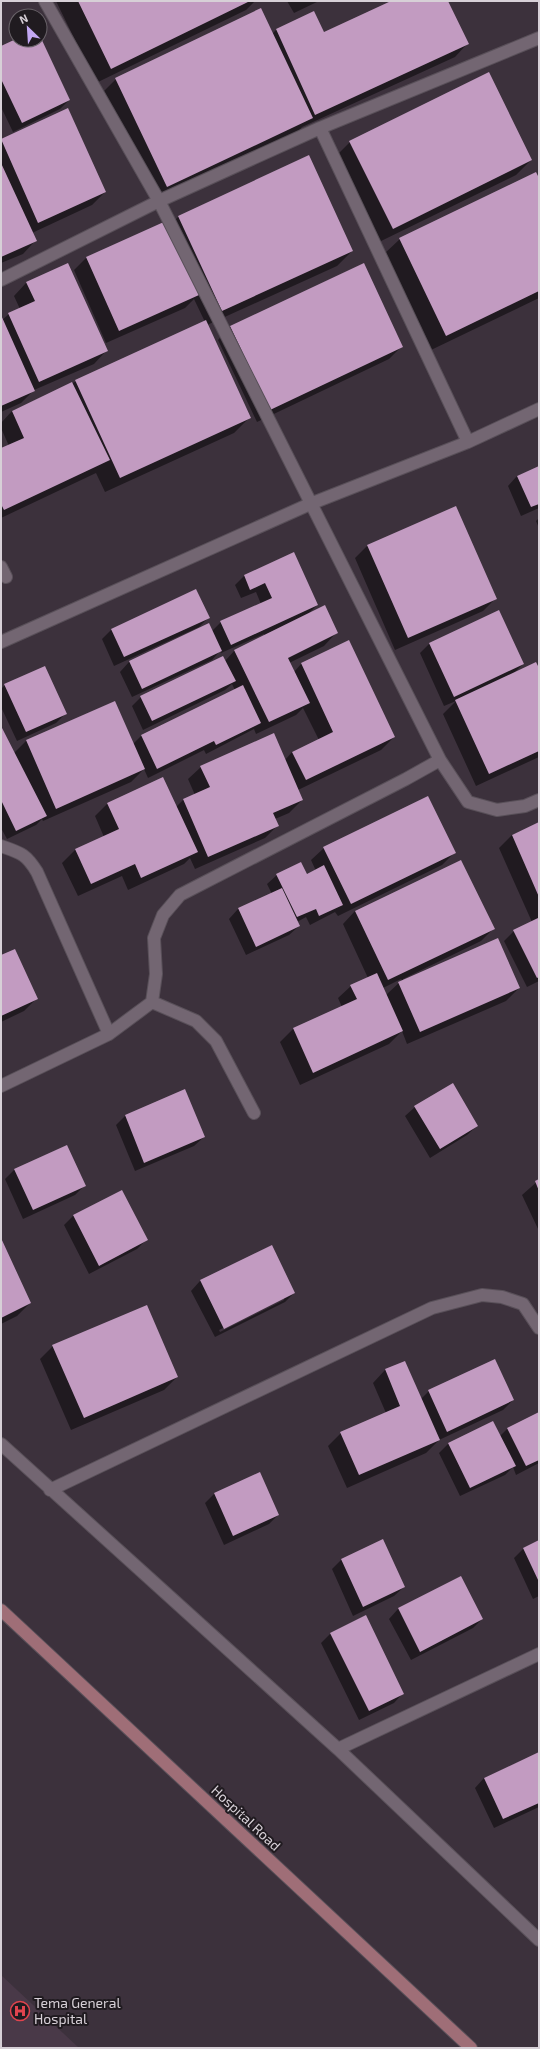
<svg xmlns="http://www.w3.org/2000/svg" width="540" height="2049" viewBox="0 0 540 2049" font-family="'Exo 2',sans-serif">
<rect width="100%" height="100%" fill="#3c313c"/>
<path fill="#493948" d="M1 1975 79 2048H1Z"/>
<path fill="#0007" fill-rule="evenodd" d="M56 1H255L246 10 96 83Z
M287 1H319L294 13Z
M393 1H447L467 44 455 57 302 127 297 133 152 202 101 94 116 79 272 34 276 30 314 12 324 33Z
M40 38 69 100 60 109 13 132 1 107V47L16 40H40Z
M68 109 105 192 92 205 32 233 35 241 23 254 1 263V140Z
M350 142 531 160 516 175 377 243 335 157Z
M308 156 352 251 337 266 207 325 249 418 234 433 105 492 96 473 1 518V449L9 446 1 428V423L12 411 205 322 194 299 185 308 106 343 74 270 87 257 168 227 178 217Z
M539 181V298L431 350 384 254 400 239Z
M363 264 402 346 389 359 257 422 218 340 230 327Z
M67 265 106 351 94 364 34 390 21 403 1 412V318L2 320 9 314 20 309 14 296 26 283Z
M539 467V508L521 516 508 486 517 476Z
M539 518V528L536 521Z
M367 546 496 598 483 611 395 650 355 558Z
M293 553 317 605 308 614 336 633 324 646 289 663 294 672 301 664 349 641 394 737 381 750 298 790 302 800 289 813 275 819 278 825 265 838 195 869 190 858 184 864 128 890 122 876 78 896 62 863 75 850 104 837 95 816 107 804 176 807 183 800 195 795 188 779 201 767 285 760 292 752 319 740 303 708 296 715 256 734 254 729 206 754 204 750 148 778 144 769 131 782 43 821 42 819 36 825 7 839 1 828V728L14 753 26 741 114 702 133 744 141 736 235 690 232 684 225 690 143 730 132 706 141 697 225 661 235 650 265 636 264 634 221 653 220 651 212 660 132 697 120 672 129 662 209 624 212 631 221 622 261 604 256 592 241 598 235 585 244 576Z
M196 590 209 617 199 627 114 666 102 639 111 630Z
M429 644 523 664 513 674 539 670V757L476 786 443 714 456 701 444 706 420 653Z
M5 685 65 714 56 723 17 741 1 707V689Z
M539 823V981L527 987 504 941 514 931 532 922 499 848 512 835Z
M324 848 454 853 442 865 338 916 335 912 310 925 306 917 297 922 299 926 289 935 246 955 229 919 238 909 272 894 267 884 277 875H307L316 871 311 860Z
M355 911 493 929 481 941 403 979V980L519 988 506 1001 407 1044 402 1031 389 1044 300 1085 280 1042 293 1029 342 1007 338 998 351 986 368 978 343 924ZM401 979 402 980 386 995 383 988Z
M1 956 37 998 24 1011 1 1022Z
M184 1091 204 1137 194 1146 135 1171 116 1125 125 1116Z
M415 1107 477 1126 467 1135 430 1158 405 1116Z
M66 1146 85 1185 75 1195 23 1219 5 1179 14 1170Z
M539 1180V1231L522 1195Z
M121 1191 146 1240 137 1249 89 1274 64 1225 73 1216Z
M1 1241 30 1303 17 1316 1 1324Z
M271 1246 294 1293 285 1302 215 1337 191 1291 200 1281ZM284 1297V1300L220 1332 219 1330Z
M53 1346 177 1377 164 1390 71 1430 40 1359Z
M494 1361 513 1400 503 1410 439 1440 426 1453 347 1488 328 1446 341 1433 386 1413 373 1383 385 1370 405 1362 421 1399 429 1391Z
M539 1413V1463L516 1475 513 1467 505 1475 460 1496 439 1453 448 1444 493 1422 500 1436 507 1429Z
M215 1493 278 1515 269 1524 224 1545 205 1503Z
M539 1541V1596L533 1599 514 1558 523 1549Z
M342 1559 404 1587 394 1596 353 1616 332 1569Z
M460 1577 482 1619 473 1628 411 1660 389 1619 398 1609Z
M365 1616 403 1693 394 1703 359 1720 321 1643 330 1634Z
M539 1753V1807L494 1828 475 1788 484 1778Z"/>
<path fill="#c29bc1" d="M78 1H250L111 69Z
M391 1H448L469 44 315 115 276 29 314 11 324 32Z
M261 8 313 118 167 187 115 78Z
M40 36 70 100 22 123 1 79V46L16 39V40H40Z
M489 72 532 160 393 229 349 141Z
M68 108 106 192 38 223 1 139Z
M309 155 353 251 222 311 178 216Z
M1 163 37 241 1 257Z
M536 172 539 178V291L446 336 399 238Z
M166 221 199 295 119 331 86 257Z
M68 263 108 351 39 382 8 313 35 301 26 282Z
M364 263 403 347 270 410 230 326Z
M1 315 35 391 1 406Z
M206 320 251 418 120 478 75 380Z
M72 382 110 460 4 510 1 504V448L24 438 12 411Z
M539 466V504L531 507 517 476Z
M456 506 497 599 408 638 367 545Z
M294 552 318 605 231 645 220 621 272 598 265 583 250 590 244 575Z
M196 589 210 618 124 657 111 629Z
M325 605 338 633 288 658 310 703 269 722 234 650Z
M499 610 524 664 454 697 429 643Z
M209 623 222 651 142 689 129 661Z
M349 640 395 737 306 780 292 752 333 732 301 663Z
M223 656 236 681 152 721 140 696Z
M536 662 539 668V751L489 774 455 700Z
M45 666 67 714 26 732 4 684Z
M243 685 261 723 216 745 214 741 157 769 141 735Z
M115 701 145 769 56 809 26 740Z
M1 726 47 816 16 831 1 800Z
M274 733 303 800 273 813 279 826 208 857 183 799 210 787 200 766Z
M163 777 198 852 141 878 135 864 91 884 75 849 119 829 107 803Z
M428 796 456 853 351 904 323 847Z
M539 822V897L512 835Z
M461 860 495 929 388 980 355 911Z
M301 862 307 874 324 865 343 905 319 916 316 909 297 917 276 874Z
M282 888 300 926 256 947 238 908Z
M538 918 539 977 537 978 513 930Z
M498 938 520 988 420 1032 398 982Z
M15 949 38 999 1 1016V955Z
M377 973 403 1031 313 1073 293 1028 357 999 350 985Z
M453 1083 478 1126 440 1149 414 1106Z
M185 1089 205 1137 144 1163 125 1115Z
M67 1145 86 1186 33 1210 14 1169Z
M539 1179V1191L535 1181Z
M122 1190 148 1240 99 1266 73 1215Z
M1 1238 31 1303 1 1318Z
M272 1245 295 1293 224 1329 200 1280Z
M147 1305 178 1377 84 1418 52 1345Z
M495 1359 514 1400 447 1432 428 1390Z
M405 1361 440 1440 359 1475 340 1432 400 1406 385 1369Z
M539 1412V1460L526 1466 507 1428Z
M493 1421 516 1466 470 1488 448 1443Z
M260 1472 279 1515 233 1536 214 1493Z
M383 1539 405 1587 363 1607 341 1559Z
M539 1540V1582L523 1548Z
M461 1576 483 1619 420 1652 398 1608Z
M366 1615 404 1694 369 1711 330 1633Z
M539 1752V1803L503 1819 484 1778Z"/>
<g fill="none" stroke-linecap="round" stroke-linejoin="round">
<g stroke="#595059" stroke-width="14">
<path id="minor" d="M320 128 468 442
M1 280 159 201 320 128 539 38
M1 567 6 577
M1 642 310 504 468 442 539 409
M440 760 468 802 497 810 525 806 539 800
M1 846C21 853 26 854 37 872L109 1034
M152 1002 196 1021 216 1041 254 1113
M1 1086 109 1034 152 1002 156 974 154 938 163 915 180 895 406 779 440 760 159 201 45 1
M1 1444 338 1749 539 1940
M50 1490 432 1308 482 1295 502 1297 523 1304 539 1328
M338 1749 539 1654"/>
</g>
<g stroke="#595059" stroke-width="14">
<path id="major" d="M1 1610 471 2048"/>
</g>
<use href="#minor" stroke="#736672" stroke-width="12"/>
<use href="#major" stroke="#9f6e77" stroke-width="12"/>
</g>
<defs>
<g id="hospital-ring" transform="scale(1)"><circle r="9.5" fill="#201b20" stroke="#e0444e" stroke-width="1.5"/><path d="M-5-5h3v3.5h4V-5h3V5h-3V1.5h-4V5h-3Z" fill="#e0444e"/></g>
</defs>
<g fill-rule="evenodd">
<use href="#hospital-ring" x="20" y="2011"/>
</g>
<g text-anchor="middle" stroke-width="4" stroke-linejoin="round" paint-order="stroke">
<g font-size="14" fill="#d7d0d7" stroke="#201b20">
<text transform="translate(246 1818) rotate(43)" y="5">Hospital Road</text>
</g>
<g font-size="14" fill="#d7d0d7" stroke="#201b20" text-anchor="start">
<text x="34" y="2008">Tema General<tspan x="34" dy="16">Hospital</tspan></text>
</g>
</g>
<rect width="540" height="2049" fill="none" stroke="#d7d0d7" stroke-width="4"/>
<g transform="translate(28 28) rotate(335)"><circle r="19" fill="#201b20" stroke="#696369"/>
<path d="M0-3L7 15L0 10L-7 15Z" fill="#c2a7f2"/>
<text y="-6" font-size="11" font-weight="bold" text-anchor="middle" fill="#d7d0d7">N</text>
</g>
</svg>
